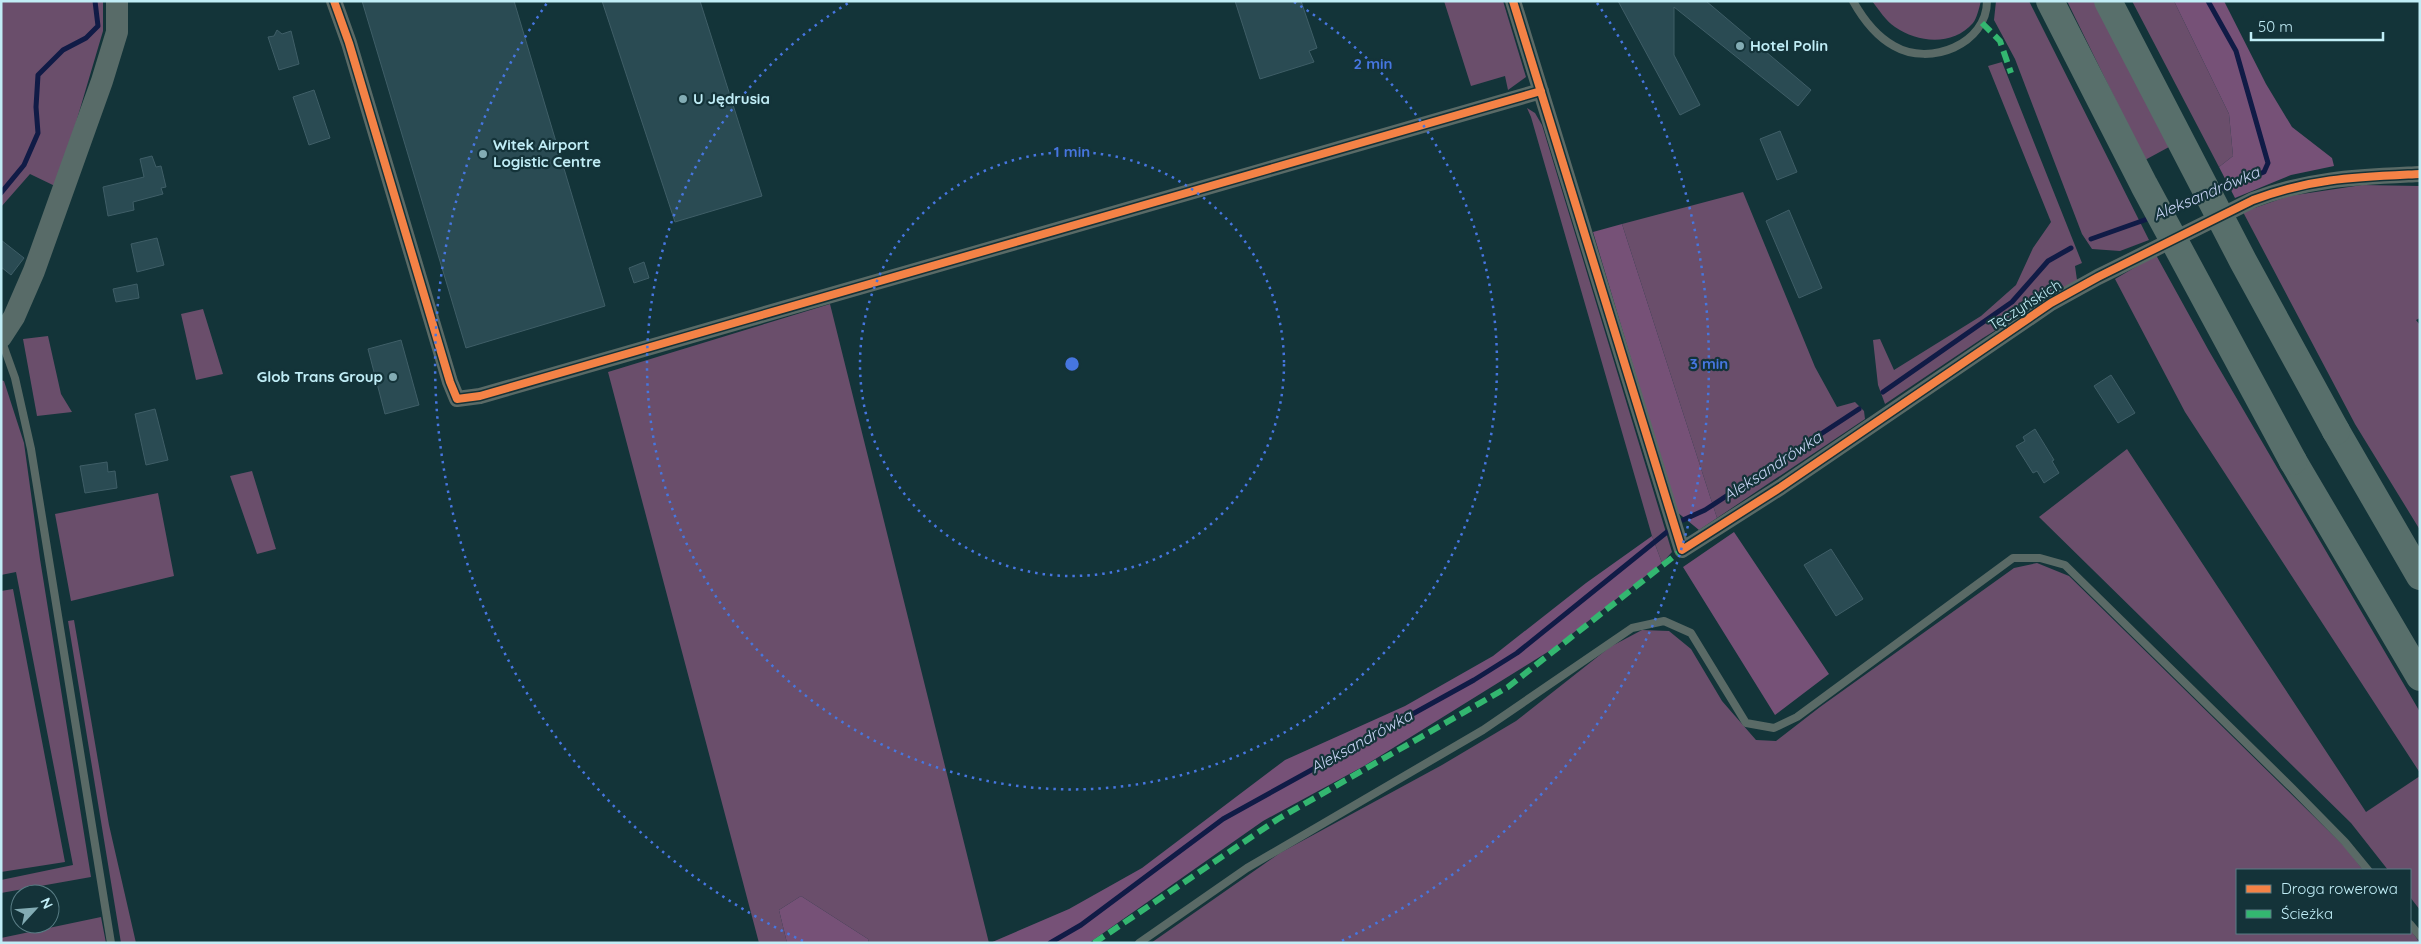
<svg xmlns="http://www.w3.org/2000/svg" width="2421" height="944" viewBox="0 0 2421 944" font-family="Quicksand,sans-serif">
<rect width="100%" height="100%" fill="#133439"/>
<path fill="#6a4e6b" d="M1 1H103V31L57 187 30 174 1 207Z
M1444 1H1503L1526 77 1508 90 1505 76 1471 86Z
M1872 1H1981C1979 8 1977 18 1973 23 1953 46 1918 43 1895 27 1886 21 1879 10 1872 1Z
M1996 1H2029L2149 240 2120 251 2092 249 2082 234 2015 59 1994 20Z
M2067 1H2097L2169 147 2145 160Z
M2132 1H2174L2229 114 2233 156 2219 167Z
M2002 62 2082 263 2075 266 2077 280 1983 338 1885 404 1878 385 1873 340 1880 339 1894 370 1981 316 2016 285 2033 248 2051 222 1988 66Z
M1527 108 1535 113 1542 125 1672 552 1662 563 1652 536 1531 117Z
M2362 185 2420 186V318L2416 320 2420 325V530L2355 424 2243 212 2289 196Z
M1743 192 1815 367 1837 407 1855 402 1864 411 1865 419 1717 518 1622 224Z
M2156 255 2209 351 2420 712V773L2185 412 2115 279Z
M830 304 989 943H869L868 939 801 896 779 910 787 943H759L608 372Z
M203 309 223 374 196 380 181 314Z
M48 336 61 394 72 412 37 416 23 339Z
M1 380 4 381 24 443 40 559 91 877 1 893V880L73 865 16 572 1 575Z
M2127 449 2366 812 2420 776V910L2410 897V870H2388L2351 823 2039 517Z
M252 471 276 549 257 554 230 476Z
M158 493 174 576 71 601 55 514Z
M2037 563 2069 576 2346 848 2363 870H2237V933H2410V929L2420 943H1151L1280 853 1442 765 1516 721 1610 647 1642 630 1669 631 1691 649 1722 701 1756 740 1776 741 1820 707 2014 568Z
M13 589 65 862 1 872V591Z
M74 620 109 825 136 943H121L68 621Z
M101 917 106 943H1V938Z"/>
<path fill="#765177" d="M2174 1H2224L2266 84 2292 127 2332 158 2334 166 2291 175 2235 198 2219 167 2233 156 2229 114Z
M1622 224 1717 518 1699 530 1677 512 1593 232Z
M1734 532 1829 674 1775 715 1683 567Z
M1652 536 1662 563 1554 648 1364 766 1263 821 1089 943H990L1069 909 1142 868 1285 760 1405 706 1493 656 1586 583Z
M801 896 868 939 869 943H787L779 910Z"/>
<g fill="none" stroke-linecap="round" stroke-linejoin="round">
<path stroke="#101b46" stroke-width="5" d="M2208 1 2236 51 2268 163 2264 172 2217 191
M1 193 24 165 38 133 36 107 38 75 63 50 86 38 98 26 95 1
M2168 211 2202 197
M2091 239 2153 217
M1883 392 2012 302 2048 261 2071 248
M1683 520 1705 510 1859 409
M1050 943 1081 925 1223 819 1474 680 1517 653 1667 532"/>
</g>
<path fill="#2a4b53" stroke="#3f5e67" d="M362 1H514L605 306 466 348Z
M602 1H700L762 196 675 222Z
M1235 1H1301L1317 48 1309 51 1314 62 1260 79Z
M1618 1H1706L1811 90 1798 106 1674 7V55L1700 105 1680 115Z
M277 30 282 34 291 31 299 64 279 70 268 37 274 36Z
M314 90 330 138 309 145 293 97Z
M1780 131 1797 172 1777 180 1760 139Z
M152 156 156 167 161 166 166 187 161 188 163 194 133 202 134 210 108 216 103 187 144 177 140 159Z
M1789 210 1822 288 1799 298 1766 221Z
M157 238 164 265 137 272 131 244Z
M1 240 24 258 11 275 1 267Z
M644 262 649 278 634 283 629 268Z
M137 284 139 298 116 302 113 289Z
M401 340 419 405 385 414 368 349Z
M2111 375 2135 413 2118 423 2094 386Z
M155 409 168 460 146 465 135 414Z
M2035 429 2054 460 2052 461 2059 473 2044 483 2037 471 2033 473 2016 446 2025 441 2023 437Z
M107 462 108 472 115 471 117 488 85 493 80 466Z
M1831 549 1863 599 1836 616 1804 565Z"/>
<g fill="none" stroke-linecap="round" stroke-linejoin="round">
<path stroke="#5a6a66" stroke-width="8" d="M1853 1C1863 19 1876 36 1894 46 1930 67 1987 44 1987 1
M1 339 15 378 31 449 111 943
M2410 924 2420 936
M1139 943 1247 868 1483 730 1632 628 1664 621 1691 633 1746 723 1774 728 1797 717 2013 558H2040L2065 565 2292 788 2345 842 2368 870"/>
<path stroke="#5a6a66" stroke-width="16" d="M334 1 349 43 450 382 457 399 480 396 1541 91
M1513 1 1682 550 1781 487 2051 303 2098 277 2253 200C2310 178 2359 177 2420 174"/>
<path stroke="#586b68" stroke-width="22" d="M1 337 14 317 34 271 102 81 117 32V1"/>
<path stroke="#586f6b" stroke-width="28" d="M2336 431 2420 576
M2293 461 2420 677"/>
<path stroke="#586f6b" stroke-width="28" d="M2050 1 2144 185 2293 461
M2108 1 2243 261 2336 431"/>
<path stroke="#33b770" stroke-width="6" stroke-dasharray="12 6" stroke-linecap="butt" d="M1982 23 2000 41 2011 73
M1094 943 1278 819 1508 687 1682 550"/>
<g stroke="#143339" stroke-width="11">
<path id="cycleway" d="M334 1 349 43 450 382 457 399 480 396 1541 91
M1513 1 1682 550 1781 487 2051 303 2098 277 2253 200C2310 178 2359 177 2420 174"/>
</g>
<use href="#cycleway" stroke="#f48246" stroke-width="8"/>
</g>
<g fill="none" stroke="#4676e0" stroke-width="2.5" stroke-dasharray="2.5 5">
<circle cx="1072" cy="364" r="212"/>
<path d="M1294 2A425 425 0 1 1 850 2"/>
<path d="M803 941A637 637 0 0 1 547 3M1597 3A637 637 0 0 1 1341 941"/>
</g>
<g fill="#83acb4" stroke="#143339" stroke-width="2">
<circle cx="1740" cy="46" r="5"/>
<circle cx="683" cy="99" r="5"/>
<circle cx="483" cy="154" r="5"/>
<circle cx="393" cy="377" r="5"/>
</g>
<g text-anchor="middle" stroke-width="4.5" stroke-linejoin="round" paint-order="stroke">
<g font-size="15" font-weight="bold" fill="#c0edf6" stroke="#143339" text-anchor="start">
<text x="1750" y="51">Hotel Polin</text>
<text x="693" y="104">U Jędrusia</text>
<text x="493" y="150">Witek Airport<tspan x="493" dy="17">Logistic Centre</tspan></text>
<text x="383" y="382" text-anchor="end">Glob Trans Group</text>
</g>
<g font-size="15" fill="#c0edf6" stroke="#143339">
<text transform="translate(2025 305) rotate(-32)" y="5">Tęczyńskich</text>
</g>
<g font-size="16" font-style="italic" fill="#c8d4f5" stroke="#143339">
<text transform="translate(2206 193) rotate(-23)" y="6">Aleksandrówka</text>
<text transform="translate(1772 466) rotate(-33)" y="6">Aleksandrówka</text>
<text transform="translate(1361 741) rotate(-29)" y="6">Aleksandrówka</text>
</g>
</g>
<circle cx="1072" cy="364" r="8" fill="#4676e0" stroke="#143339" stroke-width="2.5"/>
<g font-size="15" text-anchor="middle" font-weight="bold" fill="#4676e0" stroke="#143339" stroke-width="4.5" stroke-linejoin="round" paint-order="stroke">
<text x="1373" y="69">2 min</text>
<text x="1072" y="157">1 min</text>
<text x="1709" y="369">3 min</text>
</g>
<rect width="2421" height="944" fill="none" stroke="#c0edf6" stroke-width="5"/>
<rect x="2236" y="869" width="175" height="65" fill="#143339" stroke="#597d85"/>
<rect x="2246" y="885" width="25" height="8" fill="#f48246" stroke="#597d85"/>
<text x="2281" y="894" font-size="15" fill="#c0edf6">Droga rowerowa</text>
<rect x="2246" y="910" width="25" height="8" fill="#33b770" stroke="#597d85"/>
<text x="2281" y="919" font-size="15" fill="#c0edf6">Ścieżka</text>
<g transform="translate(35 909) rotate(64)"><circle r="24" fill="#143339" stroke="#597d85"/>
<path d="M0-4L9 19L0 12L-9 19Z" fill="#83acb4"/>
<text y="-8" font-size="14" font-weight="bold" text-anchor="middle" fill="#c0edf6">N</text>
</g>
<path d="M2251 32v8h132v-8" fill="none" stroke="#c0edf6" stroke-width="2.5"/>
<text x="2258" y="32" font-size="15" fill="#c0edf6" stroke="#143339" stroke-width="4" paint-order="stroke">50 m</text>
</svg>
